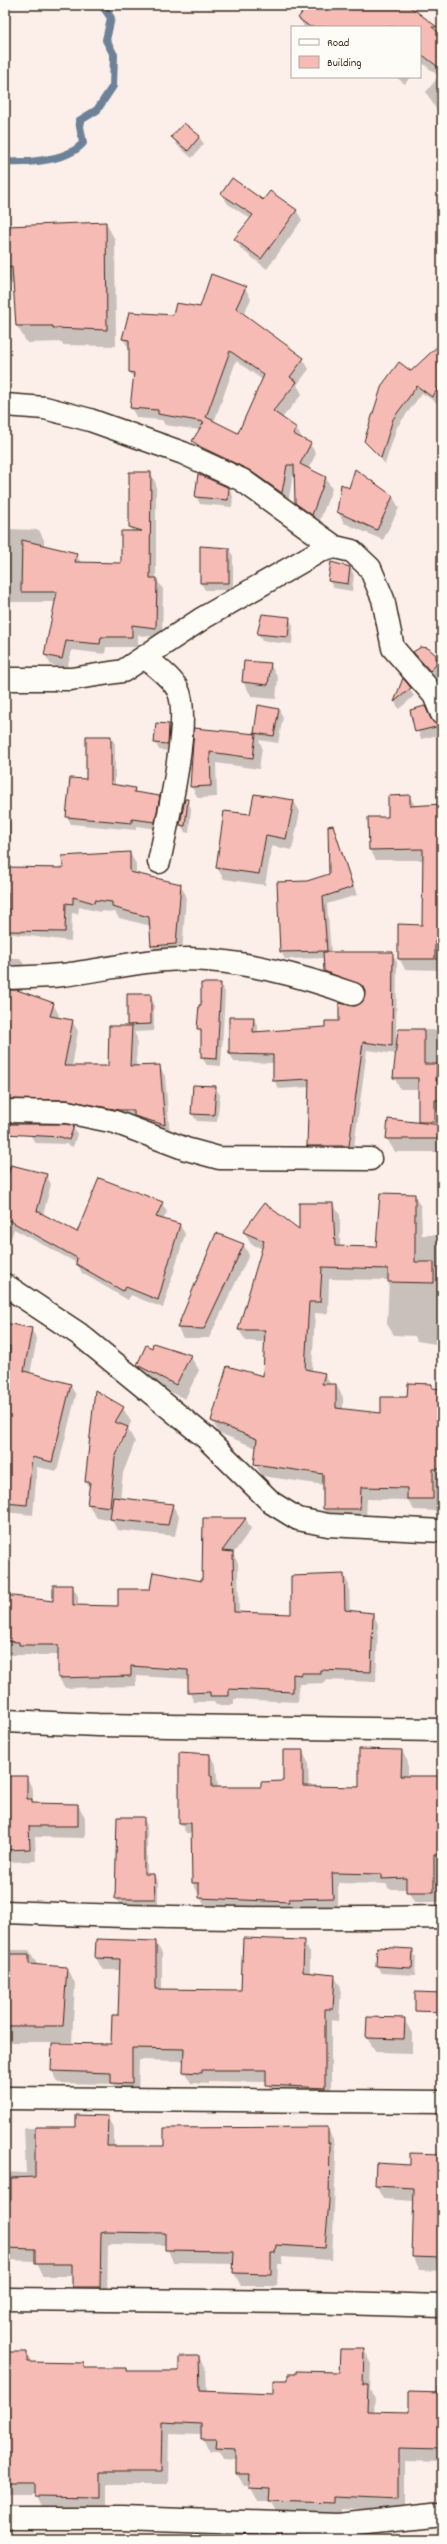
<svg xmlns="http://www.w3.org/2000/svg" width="447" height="2544" viewBox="0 0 447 2544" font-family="Dekko,sans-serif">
<rect width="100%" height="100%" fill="#fcefea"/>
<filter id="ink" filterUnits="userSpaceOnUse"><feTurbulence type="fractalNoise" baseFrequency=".025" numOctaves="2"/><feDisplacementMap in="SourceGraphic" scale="8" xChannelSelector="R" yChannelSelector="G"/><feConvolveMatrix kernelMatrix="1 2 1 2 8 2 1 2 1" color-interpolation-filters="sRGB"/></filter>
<g filter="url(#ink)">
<path fill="#0003" fill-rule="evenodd" d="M309 5H406L442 36V114L436 109 426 92 439 76 422 63 420 65V27H304L299 18Z
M396 77H410L405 84Z
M184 124 199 137 204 144 192 158 177 145 173 137Z
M222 194 264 201 296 210 302 220 267 269 241 249 236 239 251 219 228 204Z
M106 223 115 240 116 346 63 345 62 342 27 343 17 326 15 284H11L5 274V242Z
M245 288 251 299 243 315 303 359 309 369 297 385 302 394 282 418 296 429 303 439 310 444 316 454 308 469 326 478 332 489 318 525 303 514 296 503 295 475H293L288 503 200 451 193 441 200 430 165 425 162 420 137 418 131 408 134 379 130 372V350L123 339 174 316 201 309ZM236 361 263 380 238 434 214 422Z
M442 363V396L437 403 422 393 397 427 385 464 365 441 411 373Z
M356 471 393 497 399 508 383 540 344 523 338 512 350 490Z
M151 473 156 484V579L163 589 162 638 138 635V647H106L105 654 72 650 67 668 51 665 45 655 56 602H5V529L39 530 44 540V546L76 554 81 563 122 564 133 532 130 527Z
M229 489 233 496 232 507 200 504 196 496Z
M229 549 233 556V590H205L201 583Z
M350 567 354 575 352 591 334 588 329 581Z
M289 618 293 625 292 644 262 641 258 634Z
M421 648 431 650 440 663V669L435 678 415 653Z
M245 663 270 664 278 678 276 699 252 697 243 682Z
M403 680 414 696 399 709 395 702Z
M279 710 283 717 278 743 259 740 262 747 259 769 216 763 217 797 198 798 191 786 195 729 256 735 255 733Z
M411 711 432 721 439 727 442 734 421 739Z
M169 725 173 733 171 751 159 750 155 742Z
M111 737 115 744V786L134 788 137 794 159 796 163 804 159 829 136 826V830L71 824 67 816Z
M5 778 8 783V817L11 823V868L64 869 130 853 136 864V875L180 885 186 895 182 955 158 956 152 945 151 926 119 918 115 912 100 911V912L79 907 78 914 72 913 71 941 5 933Z
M409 796 416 807 442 805V970L405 969 399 958 423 926V860H376L370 850 389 818Z
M187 800 191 808 189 833 185 832 181 825Z
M294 801 300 812 292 850 272 846 265 885 224 879 217 868 250 815Z
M333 827 357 895 327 904 331 953H392L397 962 396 1040 399 1030H442V1111H425L419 1089H400L394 1077 396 1054 367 1050 353 1154H313L308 1146 310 1087 279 1089 274 1080V1063L234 1062 230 1054 253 1018 258 1026V1033L326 1028 340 1022 366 999V994L363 991 330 979 325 971 324 958 285 959 281 952 307 882 330 875Z
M5 958H20L26 968 5 978Z
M220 984 225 992 221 1066 207 1065 202 1058V1035L199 1028 202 1006Z
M5 990 21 991 53 1004 59 1015 58 1018 72 1021 78 1031 72 1067H109L130 1027 128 995H150L154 1003V1031L134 1032 137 1038 136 1067 159 1066 165 1076 170 1135 5 1107Z
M215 1087 220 1095 217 1122 197 1121 192 1114Z
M389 1120 442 1126V1152H395L387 1139Z
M31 1125 73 1127 77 1134 73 1147 66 1144 35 1143 31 1136Z
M5 1164 46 1175 51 1184 43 1215 77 1234 162 1203 167 1212 163 1220 180 1225 185 1234 163 1308 131 1295 128 1300 82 1273 77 1263 14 1229 5 1255Z
M414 1195 421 1207 422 1235H442V1345L417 1341 415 1336 394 1335 387 1324 389 1280 329 1279 328 1314 315 1313 312 1371 324 1374 331 1385H336L343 1397V1409L382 1415 432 1385 434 1390H442V1505H439V1511L414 1510 408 1500 367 1499 366 1520H331L324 1509V1485L262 1476 255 1464 257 1448 219 1433 212 1421 264 1378 266 1342 246 1341 239 1330 263 1249 251 1244 244 1232 300 1231 333 1204 340 1215V1247L377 1248Z
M217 1234 244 1245 249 1255 209 1338H183L178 1328Z
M5 1324 31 1329 37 1339 30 1374 70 1385 76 1395 57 1471 37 1467 33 1515 5 1512V1410H9L10 1356 5 1355Z
M152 1349 190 1356 199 1370 185 1399 147 1380 138 1365Z
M96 1392 123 1408 131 1422 128 1429 135 1442 123 1473 120 1499 172 1505 179 1516 175 1536 117 1530 112 1520 97 1518 88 1504 90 1488 86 1482Z
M204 1519H246L251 1529 233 1554 238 1563 239 1614 292 1615 344 1575 349 1585 350 1612 373 1614 378 1624 376 1682 325 1680V1683L299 1684 298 1702 234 1699V1705H216L214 1702H194L189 1692V1679L136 1676V1686L65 1688 59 1678V1655H5V1596L54 1602 72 1586 78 1596V1606L119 1607 151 1590 203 1583Z
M302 1751 308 1762 309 1787 360 1788 402 1751 408 1762V1777H442L440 1902H414L407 1889H389L386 1884 338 1883V1908L206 1909 193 1883V1833H186L180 1822 210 1755 216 1766 218 1788H262L284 1782Z
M5 1777H26L33 1789V1804L78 1805 85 1817V1838L35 1837 36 1861 7 1862 5 1857Z
M143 1818 147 1825V1875H154L158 1882V1907L121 1906 116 1899Z
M303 1941 310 1953V1974L334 1976 341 1987 339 2021 331 2020V2099L274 2097 267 2082 209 2081V2084L191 2083 184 2071V2061L139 2060 138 2095H119L113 2084 59 2083 52 2071 112 2045 119 2016 121 1970H103L96 1958 155 1942 162 1953V1990L242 1991Z
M5 1950H29L38 1966 66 1968 75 1983 72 2042H9V2094H5Z
M412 1950 416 1957 415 1975 381 1973 377 1966Z
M404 2019 412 2033V2053L376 2052 367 2038Z
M107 2117 114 2129V2147H165L327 2128 334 2141 336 2157 332 2260 282 2257V2265H278L277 2286H241L234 2273V2263L173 2262 166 2245 112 2244 108 2246 107 2299H80L73 2287V2276H43L36 2261 5 2260V2172L26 2173 24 2128H76Z
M440 2133H442V2271L420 2270 413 2257 414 2201 383 2199 376 2186 411 2167 440 2155Z
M364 2350 371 2363 370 2390 375 2398 374 2412 410 2413 437 2394V2386L442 2387V2462L405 2461V2512L341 2509V2515L278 2513 271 2501H258L250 2486H244L237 2474V2461L225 2460 219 2451H210L202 2435 169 2434 168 2484H107V2509L42 2508 35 2494H5V2353H26L32 2363 84 2364 86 2369H127L129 2372H180L199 2357 206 2370 207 2392 274 2395 289 2381 340 2373Z"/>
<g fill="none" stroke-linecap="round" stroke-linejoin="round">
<path stroke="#6d8298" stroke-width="8" d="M5 162C28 163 68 161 83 143L79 121 97 110 113 86 114 55 106 40 111 18 102 5"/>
</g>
<path fill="#f7bbb5" stroke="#3b2a1e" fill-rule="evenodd" d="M308 5H408L437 27H432L442 35V70L420 53V27H310L298 18Z
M184 123 200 136 188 151 171 137Z
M232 178 263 200 270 191 297 210 261 259 234 239 253 215 221 194Z
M106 222 107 330 53 328V326H16L12 267 5 268 7 226Z
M211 274 246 287 236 308 304 358 290 377 297 382 273 411 297 428 293 434 311 443 300 464 326 477 312 515 295 503 294 465H287L282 493 249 470 201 447 192 441 204 422 158 414V410L130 408 134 373 129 372V340L122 339 129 312 173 315 176 303 200 307ZM230 351 264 375 238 433 206 417Z
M442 342V383L432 397 417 386 393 419 381 458 364 441 382 385 399 362 411 371Z
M355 469 393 496 377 530 337 512 341 484 349 488Z
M129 472H151L150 578H157L156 628 132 625V637H101L100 644 66 641 62 659 44 655 57 592H21L22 540 77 553 75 562 121 563V531H142L129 527Z
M198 474 229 488 228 500 195 497Z
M200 546 229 548V583H200Z
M331 562 350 567 348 584 328 581Z
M262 614 290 617 288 637 257 634Z
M421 647 428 648 436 655V665L430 671 413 652Z
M244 661 271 663 268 685 242 682Z
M403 678 411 688 394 702Z
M258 705 279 709 274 736 254 733Z
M425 706 431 719 440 726 415 732 410 710Z
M156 723 169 724 168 744 154 743Z
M194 728 256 734 253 758 210 752 211 786 190 787Z
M86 736H111V784L135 788 134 792 160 796 155 822 132 819V823L66 817 70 778 86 779Z
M254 794 294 800 286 839 266 835 259 874 216 868 224 811 250 814Z
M410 795V806L442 804V940H435V959H398V924L422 925 423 849 369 850 368 817H388V796Z
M185 799H188L185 826 180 825Z
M333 825 353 887 323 897 327 951 280 952 277 882 307 881 329 874 328 826Z
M130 852V872L181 884 176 944 151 946 149 917 112 907V902L95 900 94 903 73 897V904L66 903 65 932 8 931V892L5 891V867L63 868 62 856Z
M323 952H393L392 1046 363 1042 349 1146H307L309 1079 273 1081V1055L229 1054V1017H254L253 1032 325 1027V1021H339V1003L355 1006 361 1003 365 992 363 986 324 971Z
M201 983H221L217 1059 201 1058V1029H197L199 1005H201Z
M5 990H17L54 1003 50 1016 73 1020 64 1066H108L109 1026H132L130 1066 160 1065 165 1125 134 1116V1110H119L67 1100 5 1099Z
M127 994H151V1024L127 1025Z
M398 1029H424V1064H437L436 1081H442V1100H435V1122H418V1078H393Z
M193 1085 216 1086 214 1115 191 1114Z
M388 1119 442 1125V1139H386Z
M5 1124H66L74 1126 69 1140 61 1137 5 1134Z
M11 1165 47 1174 37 1211 77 1232 99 1178 163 1202 156 1217 180 1224 158 1300 126 1287 123 1291 76 1264 77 1258 5 1218V1183Z
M380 1193 415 1194V1262H434V1283L388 1282V1269L322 1267 320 1302H309L305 1369 325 1373 322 1384H336V1408L381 1413V1397H407L408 1383 432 1384V1388L442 1389V1469H433V1499H407V1488L361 1487 360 1509H323V1474L254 1464 257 1439 211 1421 227 1366 263 1376 265 1330H238L264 1241 243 1232 264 1203 299 1229V1203H333L335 1246 376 1247Z
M216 1233 244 1244 204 1329 177 1328Z
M5 1323 32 1328 24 1371 71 1384 52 1462 32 1457 27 1505 5 1503V1409H8L10 1346 5 1345Z
M153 1343 191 1355 176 1385 137 1365 146 1345 152 1348Z
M95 1390 124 1407 115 1422 128 1427 115 1458 110 1507 87 1504 90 1482H85Z
M113 1497 173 1504 168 1525 110 1519Z
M203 1518H246L222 1551 233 1552 234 1612 291 1614V1576L344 1574 345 1610 373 1613 371 1672 320 1670V1673H301V1675L293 1674V1692L229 1689V1696H210V1692L188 1693V1670L131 1666V1676L58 1678V1645H19V1642L5 1641V1595L53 1601V1585H73V1605L118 1606V1589H150L153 1572 202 1581Z
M359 1749 402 1750 401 1776H442V1855L434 1854V1892H406V1878L382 1879V1874L332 1873 333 1898 289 1899V1902L199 1898V1883H192L191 1823H179V1752L210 1754V1776H212V1787H261V1782L283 1781V1750H303V1786L359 1787Z
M5 1776H27V1799H32V1803L78 1804V1826H29L30 1849 5 1850Z
M117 1817H144V1874H154L155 1899H115Z
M243 1938 304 1940 303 1972 335 1975 333 2009H325V2088L266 2085V2070H202V2073L183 2072 184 2049 132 2048V2084L111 2083V2073L51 2071 52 2043 111 2044 112 2015H118L120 1959 95 1958 96 1939 156 1941V1989L241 1990Z
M377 1947 413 1949 412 1968 376 1966Z
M5 1954H29V1964L67 1967 63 2026H5Z
M415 1992 442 1993V2012L415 2011Z
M367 2017 405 2018 404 2039 366 2038Z
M76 2115 108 2116 107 2146H164V2128L328 2127V2143H330L329 2201 325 2248 276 2245 275 2253H271V2274L233 2273 234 2251 165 2250V2233L105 2232 101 2233 100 2287H72V2264H35V2249L5 2248V2200H11V2178L35 2177V2127H76Z
M410 2153 442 2154V2258L412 2257 414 2188 375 2186 376 2163 410 2165Z
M340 2349H364L363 2385H368L367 2411 409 2412V2392L442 2393V2450L398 2449V2500L334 2497V2503L269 2501 270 2489 249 2488 250 2474H236V2449L216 2448 217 2439H201V2424L162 2422 161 2472H100V2497L34 2496V2482H5V2352H27V2362L84 2363V2368H127V2371H179V2356H199L200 2391 273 2394V2380H288V2374H296V2371L339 2372Z"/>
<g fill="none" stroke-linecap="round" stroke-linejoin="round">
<g stroke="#3b2a1e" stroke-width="25">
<path id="street" d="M5 405 45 408 90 420 183 453 242 480 335 547
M146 658C156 667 171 677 178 690 192 718 166 828 159 862
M5 679H71L123 671 203 618 320 551 335 547 352 551 370 568 383 599 393 648 434 695 442 714
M5 978C24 977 43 977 62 975 104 970 146 959 189 959 246 961 299 975 353 994
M5 1111 67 1112 115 1122 186 1149 219 1158 370 1159
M5 1285 79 1334 205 1437 272 1503 298 1519 328 1525 442 1531
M5 1721 98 1725 442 1730
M5 1912C151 1918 296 1920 442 1917
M5 2098 442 2102
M5 2299 306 2302 442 2306
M5 2518H122L338 2525 442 2514"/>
</g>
<use href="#street" stroke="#fdfcf7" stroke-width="22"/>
</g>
</g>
<rect width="447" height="2544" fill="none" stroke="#fdfcf7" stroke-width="20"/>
<rect x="10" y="10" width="427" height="2524" fill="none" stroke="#3b2a1e" stroke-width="1.5" filter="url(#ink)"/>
<rect x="291" y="26" width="130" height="52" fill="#fdfcf7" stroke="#afa8a0"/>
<rect x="299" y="39" width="20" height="6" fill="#fdfcf7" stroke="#afa8a0"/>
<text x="327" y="46" font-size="12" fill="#3b2a1e">Road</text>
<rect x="299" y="56" width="20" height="12" fill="#f7bbb5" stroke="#afa8a0"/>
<text x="327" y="66" font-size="12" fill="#3b2a1e">Building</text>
</svg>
